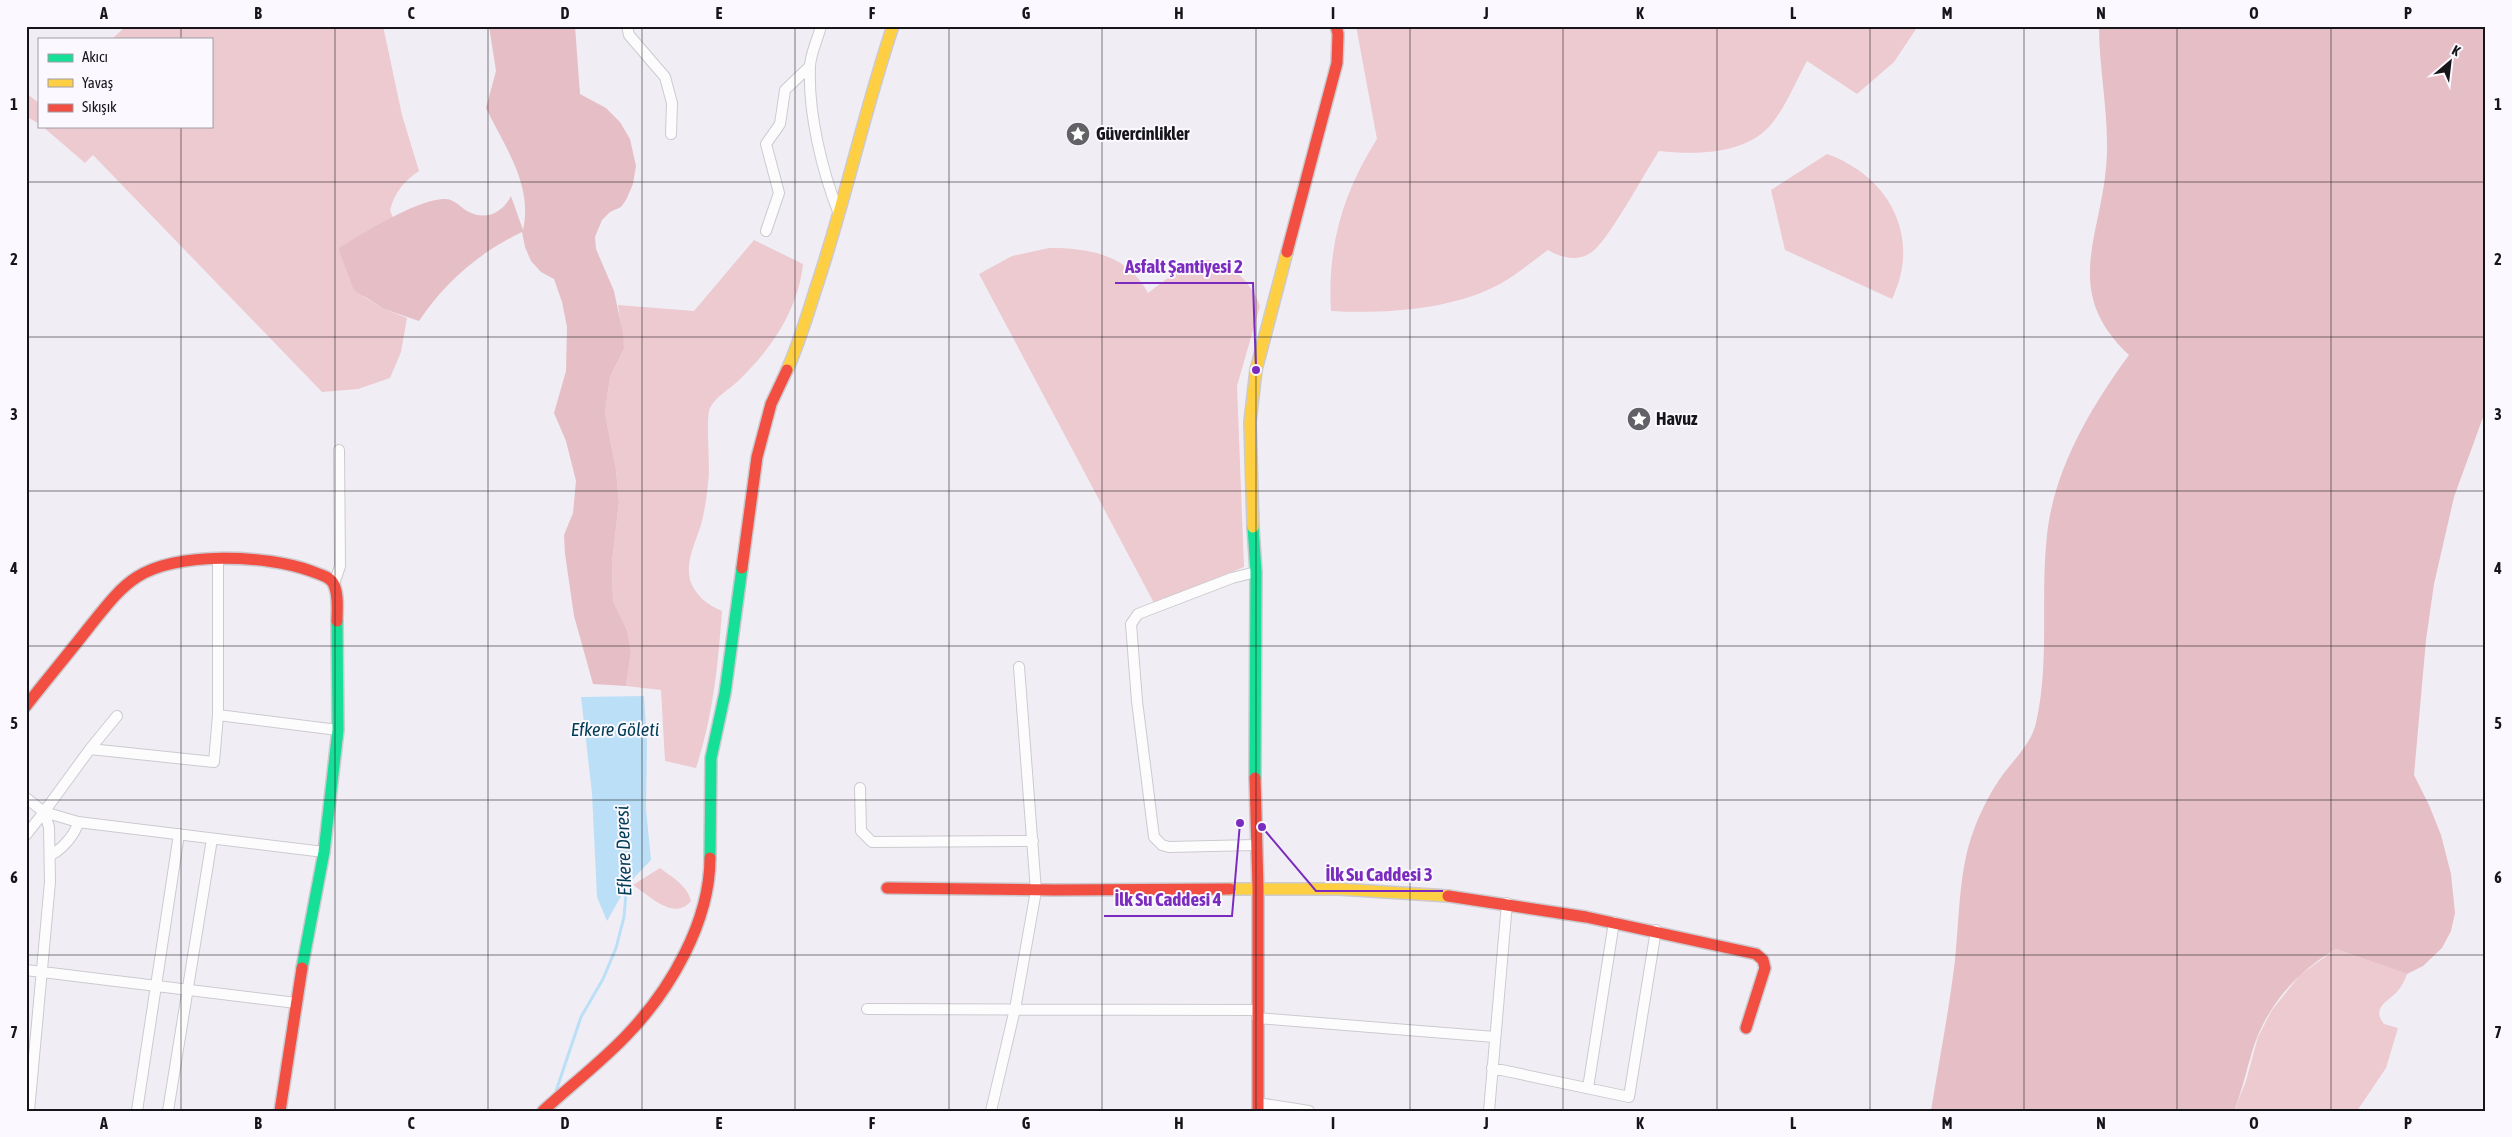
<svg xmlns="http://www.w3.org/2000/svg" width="2512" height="1137" viewBox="0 0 2512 1137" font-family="'Asap Condensed',sans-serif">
<rect width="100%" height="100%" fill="#f0eef4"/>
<path fill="#edc9d0" d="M126 26H383L402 115 419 171C404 181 395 192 390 210L393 218 338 248 364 297 384 309 407 318 401 352 390 378 358 389 322 392 93 155 85 163 42 126H63L65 128 67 126H211V39H112Z
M1356 26H1918L1894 62 1857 94 1807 61C1796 81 1787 104 1773 122 1748 155 1696 155 1659 151 1645 172 1609 240 1592 252 1578 262 1562 258 1548 250 1531 262 1513 278 1494 287 1448 310 1382 314 1331 311 1327 247 1343 192 1377 139Z
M26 93 39 103V124L26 116Z
M1827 154C1889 176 1922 237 1892 299L1785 250 1771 190Z
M754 240 803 264C798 310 771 350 738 381 729 390 716 396 710 408 705 419 711 465 708 483 707 496 705 508 702 521 697 540 685 560 690 580 695 595 707 605 722 611 718 665 713 716 696 768L665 761 661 690 626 686 631 651 627 630 613 603 612 563 619 502 616 470 605 413 610 377 624 349 618 305 694 311Z
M1049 248C1090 248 1128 255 1148 293 1158 286 1186 263 1196 261 1225 254 1252 282 1260 306L1237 386 1244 567 1154 603 979 274 1012 256Z
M660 868C673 878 687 885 691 901 674 922 649 895 633 885Z
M2336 949 2407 974C2405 980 2402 986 2397 992 2387 1002 2371 1008 2384 1024L2398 1028 2386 1068 2357 1111H2234L2246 1081 2258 1037 2272 1010 2300 975Z"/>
<path fill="#e6bec6" d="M489 26H575L580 94 606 108 620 122 630 139 636 166 633 184 626 200 621 207 610 212 602 220 595 237 596 249 614 291 623 334 624 349 610 377 605 413 616 470 619 502 612 563 613 602 627 630 631 651 626 686 593 684 574 616 565 554 564 535 573 513 576 481 566 441 554 413 566 371 567 327 562 302 554 279 541 272 531 261 525 247 522 232C480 252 445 282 419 321L384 309 354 290 338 248C365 233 413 201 443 199 455 198 459 207 469 212 486 221 503 212 511 196L523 230C533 184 505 148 486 108L496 71Z
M2099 26H2486V409L2454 497 2434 584 2426 640 2414 775 2429 805 2441 835 2451 874 2455 913 2451 931 2442 948 2423 966 2407 974 2336 949C2296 972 2265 1008 2252 1052 2246 1072 2242 1091 2234 1111H1931C1939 1061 1949 1011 1955 960 1959 922 1959 874 1971 838 1978 817 1987 798 1999 780 2011 762 2031 745 2036 723 2050 661 2040 597 2047 535 2054 469 2091 407 2129 355 2058 288 2105 233 2107 152 2108 109 2099 68 2099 26Z"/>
<path fill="#bbdff7" d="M644 696 647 743 646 809 651 860 628 884 607 921 597 897 592 793 581 697Z"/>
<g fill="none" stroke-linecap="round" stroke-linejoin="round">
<path stroke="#bbdff7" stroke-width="3" d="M556 1091 581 1017 603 979 616 948 624 917 627 881"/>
<g stroke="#cccacf" stroke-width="12">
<path id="street" d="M627 26 629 35 665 77 672 103 671 134
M821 26C818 39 810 54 810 67 808 113 822 171 839 214
M766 231 779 193 766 144 780 124 785 90 810 66
M334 584 340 566 339 450
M218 715 338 730
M90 749 214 762 218 715V560
M860 788 861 831 872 842 1033 841
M26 798 44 812 78 822 324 852
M26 835 44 812
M1255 845 1169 847 1162 845 1154 837 1137 701 1131 624 1138 614 1232 578 1256 572
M51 855C62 849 76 834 78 822
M26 970 296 1003
M867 1009 1257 1010
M1257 1018 1495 1037
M1492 1068 1629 1097 1656 930
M1588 1088 1614 922
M1258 1103 1309 1111
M29 1111 50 882 49 827 44 812 90 749 117 716
M137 1111 179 834
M168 1111 212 839
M991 1111 1015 1009 1036 891 1019 667
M1489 1111 1507 903"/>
</g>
<g stroke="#cccacf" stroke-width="14">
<path id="fast" d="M1253 527 1256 572 1255 778
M710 858 711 758 725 693 742 568
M302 968 324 852 338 730 337 621"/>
</g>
<g stroke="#cccacf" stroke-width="14">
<path id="slow" d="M787 370C799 344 807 316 816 288 845 202 864 112 893 26
M1253 527 1250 422 1256 370 1287 252
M1230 889H1339L1448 896"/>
</g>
<g stroke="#cccacf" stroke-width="14">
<path id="jam" d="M1287 252 1337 63 1338 34 1336 26
M742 568 757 457 771 404 787 370
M26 706C47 679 69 653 90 626 104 609 118 589 137 577 178 551 267 555 311 571 318 574 329 576 333 583 339 593 337 610 337 621
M1255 778 1258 889V1111
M887 888 1055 890 1230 889
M1448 896 1586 917 1756 954 1763 960 1765 968 1746 1028
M280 1111 302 968
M543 1111C570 1086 600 1063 625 1037 670 991 710 922 710 858"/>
</g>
<use href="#street" stroke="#fdfcfd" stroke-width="10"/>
<use href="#fast" stroke="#16e098" stroke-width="11"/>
<use href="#slow" stroke="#ffcf43" stroke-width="11"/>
<use href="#jam" stroke="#f24e42" stroke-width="11"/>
</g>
<path fill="none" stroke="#161519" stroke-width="1" stroke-opacity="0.55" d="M181 26V39M335 26V1111M488 26V1111M642 26V1111M795 26V1111M949 26V1111M1102 26V1111M1256 26V1111M1410 26V1111M1563 26V1111M1717 26V1111M1870 26V1111M2024 26V1111M2177 26V1111M2331 26V1111M181 126V1111M26 182H2486M26 337H2486M26 491H2486M26 646H2486M26 800H2486M26 955H2486"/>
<defs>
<g id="sight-disc" transform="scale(1.25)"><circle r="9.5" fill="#626166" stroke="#fbf9ff"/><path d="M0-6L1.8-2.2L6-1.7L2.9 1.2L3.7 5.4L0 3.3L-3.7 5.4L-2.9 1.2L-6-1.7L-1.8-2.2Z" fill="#fff"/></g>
</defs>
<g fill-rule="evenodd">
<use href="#sight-disc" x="1078" y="134"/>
<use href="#sight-disc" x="1639" y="419"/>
</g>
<g text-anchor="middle" stroke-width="4" stroke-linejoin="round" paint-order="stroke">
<g font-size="18" font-weight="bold" fill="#161519" stroke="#fbf9ff" text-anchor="start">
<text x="1096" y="140">Güvercinlikler</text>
<text x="1656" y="425">Havuz</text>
</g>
<g font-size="19" font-style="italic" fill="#003c55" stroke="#fbf9ff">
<text x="615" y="736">Efkere Göleti</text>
<text transform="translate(623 851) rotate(-92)" y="7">Efkere Deresi</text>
</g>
</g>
<path fill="none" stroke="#7b2cbf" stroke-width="2" d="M1256 370L1253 283H1115M1262 827L1316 891H1443M1240 823L1232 916H1104"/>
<g fill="#7b2cbf" stroke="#fbf9ff" stroke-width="2">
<circle cx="1256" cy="370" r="5"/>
<circle cx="1262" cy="827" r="5"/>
<circle cx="1240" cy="823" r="5"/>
</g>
<g font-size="19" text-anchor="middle" font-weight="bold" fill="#7b2cbf" stroke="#fbf9ff" stroke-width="4" stroke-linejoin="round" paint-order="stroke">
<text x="1184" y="273">Asfalt Şantiyesi 2</text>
<text x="1379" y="881">İlk Su Caddesi 3</text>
<text x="1168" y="906">İlk Su Caddesi 4</text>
</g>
<rect width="2512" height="1137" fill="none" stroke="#fbf9ff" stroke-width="55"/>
<rect x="38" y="38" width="175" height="90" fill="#fbf9ff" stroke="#9f9ea3"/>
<rect x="48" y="54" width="25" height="8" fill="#16e098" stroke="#9f9ea3"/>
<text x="82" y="62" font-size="15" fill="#161519">Akıcı</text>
<rect x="48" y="79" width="25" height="8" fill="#ffcf43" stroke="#9f9ea3"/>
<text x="82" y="88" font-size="15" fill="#161519">Yavaş</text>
<rect x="48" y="104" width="25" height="8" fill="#f24e42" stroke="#9f9ea3"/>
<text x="82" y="112" font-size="15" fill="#161519">Sıkışık</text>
<g transform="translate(2450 62) rotate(28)" stroke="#fbf9ff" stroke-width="4" paint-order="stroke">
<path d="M0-4L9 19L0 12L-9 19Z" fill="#161519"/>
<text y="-8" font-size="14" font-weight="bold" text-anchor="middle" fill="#161519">K</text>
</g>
<rect x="28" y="28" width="2456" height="1082" fill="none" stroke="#161519" stroke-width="2"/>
<g font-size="16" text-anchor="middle" font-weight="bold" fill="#161519">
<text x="104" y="19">A</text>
<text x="258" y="19">B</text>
<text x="411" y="19">C</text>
<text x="565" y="19">D</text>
<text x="719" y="19">E</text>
<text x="872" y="19">F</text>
<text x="1026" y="19">G</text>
<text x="1179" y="19">H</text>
<text x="1333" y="19">I</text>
<text x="1486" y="19">J</text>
<text x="1640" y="19">K</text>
<text x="1793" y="19">L</text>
<text x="1947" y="19">M</text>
<text x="2101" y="19">N</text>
<text x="2254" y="19">O</text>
<text x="2408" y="19">P</text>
<text x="14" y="110">1</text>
<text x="2498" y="110">1</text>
<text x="14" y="265">2</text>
<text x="2498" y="265">2</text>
<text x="14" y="420">3</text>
<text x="2498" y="420">3</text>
<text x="14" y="574">4</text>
<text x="2498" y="574">4</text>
<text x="14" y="729">5</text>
<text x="2498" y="729">5</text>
<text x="14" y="883">6</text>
<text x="2498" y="883">6</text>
<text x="14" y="1038">7</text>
<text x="2498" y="1038">7</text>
<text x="104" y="1129">A</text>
<text x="258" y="1129">B</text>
<text x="411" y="1129">C</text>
<text x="565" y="1129">D</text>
<text x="719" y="1129">E</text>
<text x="872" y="1129">F</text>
<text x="1026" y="1129">G</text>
<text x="1179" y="1129">H</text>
<text x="1333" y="1129">I</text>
<text x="1486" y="1129">J</text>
<text x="1640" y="1129">K</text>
<text x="1793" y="1129">L</text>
<text x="1947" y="1129">M</text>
<text x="2101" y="1129">N</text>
<text x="2254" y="1129">O</text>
<text x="2408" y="1129">P</text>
</g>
</svg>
